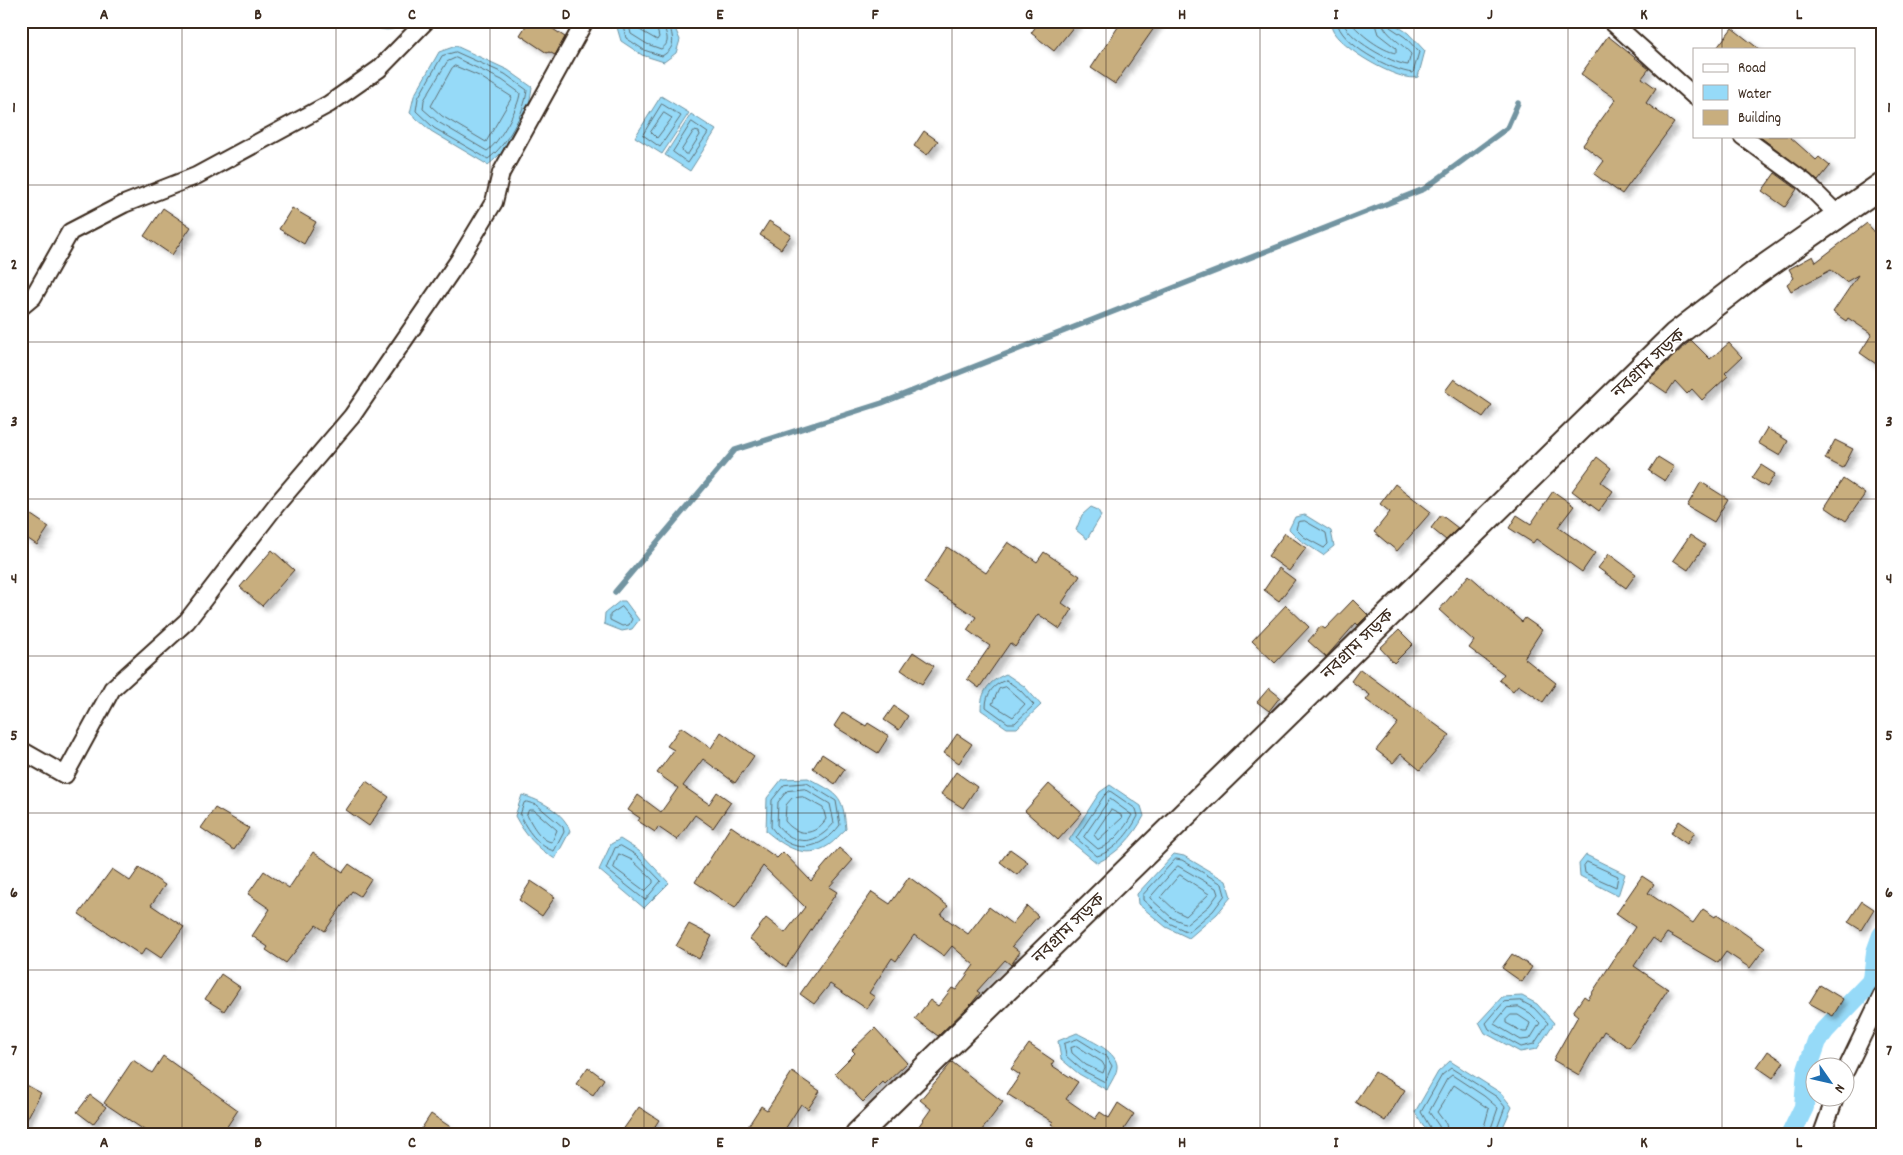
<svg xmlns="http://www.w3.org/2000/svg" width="1903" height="1155" viewBox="0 0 1903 1155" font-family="Dekko,'Noto Sans Bengali',sans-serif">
<defs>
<filter id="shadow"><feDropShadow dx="4.5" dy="4.5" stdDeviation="2.5" flood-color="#0004"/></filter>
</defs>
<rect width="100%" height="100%" fill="#fff"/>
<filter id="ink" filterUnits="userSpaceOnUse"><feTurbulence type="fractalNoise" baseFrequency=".02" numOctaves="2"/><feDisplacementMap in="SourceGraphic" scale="10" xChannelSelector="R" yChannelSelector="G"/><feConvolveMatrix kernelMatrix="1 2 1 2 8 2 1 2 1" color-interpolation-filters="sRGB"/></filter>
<g filter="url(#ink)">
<path fill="#96daf8" stroke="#7294a1" d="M361 21H408C389 35 381 30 361 21Z
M619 21H672L680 40 676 53 664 62 642 55 621 41 616 24Z
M1332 21H1390L1408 33 1425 51 1418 77C1401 84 1338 47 1332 29 1331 27 1332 24 1332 21Z
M456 46 508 70 532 87C529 116 511 147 488 165L431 131 410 113 414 96 439 52Z
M661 96 689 113 662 154 635 137Z
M691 114 716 130 690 171 665 155Z
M1091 507 1098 510 1101 516 1087 539 1076 530 1082 515Z
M1305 515 1331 531 1334 546 1323 555 1300 540 1289 529 1295 517Z
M620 601H625L639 620 632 629 622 631 604 624 605 613Z
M1006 674 1024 686 1041 705 1017 728H1007L981 710C981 691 989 681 1006 674Z
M808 778C837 794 843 793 846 829 840 834 835 841 829 845 805 861 784 846 766 831L767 798 782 779Z
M1110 785 1141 806 1144 816C1133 837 1118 853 1097 863L1069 840 1100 792Z
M522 795C540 800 564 812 570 831L555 859C537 848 525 835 515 816Z
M620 839 639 851 669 883 644 908 599 870 611 844Z
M1174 854 1184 856 1226 881 1231 897 1217 914 1189 938 1166 927 1138 904 1137 894Z
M1586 855 1625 874 1618 896 1580 876 1579 864Z
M1522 996 1537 1004 1554 1023 1537 1049 1520 1052 1485 1033 1479 1022 1502 997Z
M1077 1033C1089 1040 1115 1050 1117 1065 1118 1073 1110 1083 1107 1090L1079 1074 1061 1059 1058 1041Z
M1450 1061 1501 1093 1512 1107 1500 1134H1432L1423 1126 1415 1112 1438 1072Z"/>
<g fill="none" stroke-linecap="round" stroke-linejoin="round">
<path stroke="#5f7075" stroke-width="1" d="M622 21 626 38 644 50 662 56C679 46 671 36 669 21
M628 21 631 34 647 44 661 49C673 42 664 32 663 21
M636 21 638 29 657 40 659 37 655 21
M1337 21C1339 44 1392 71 1413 73L1419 52 1405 37 1390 27 1388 21
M1343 21C1345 38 1393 64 1408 65L1411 54C1403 44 1383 33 1382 21
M1350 21C1359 34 1382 51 1396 53V48L1378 34 1374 21
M456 52 505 74 527 90C525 113 506 146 488 159L434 128 416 111 418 98 442 56Z
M456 58 502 80 520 93C519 107 499 143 487 151L438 122 423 109 424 100 447 62Z
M455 66 479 76 512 97 486 142 442 116 431 106 452 68Z
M662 104 681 116 660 147 643 135Z
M664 113 672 118 657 138 651 132Z
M692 122 708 133 688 163 673 152Z
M694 131 699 132 700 135 688 154H685L682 150Z
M1305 521 1326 533 1328 544 1324 548 1304 537 1296 529 1298 522Z
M622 607 632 619 629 625 622 626 610 620V615Z
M1006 680 1020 690 1034 705 1015 723H1008L986 707C986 693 994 684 1006 680Z
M1006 687 1025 704 1013 717 992 704 999 689Z
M807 783 836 801 840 825C821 851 791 856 771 827L772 800 784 785Z
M805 789 830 804 834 823C817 844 796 848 777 825L778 802 787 791Z
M1110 791 1136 809 1138 816C1130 832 1115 851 1097 856L1076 838 1104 796Z
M803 797 823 808 826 819C815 836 798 837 785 821L786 805 792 798Z
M1110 799 1132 815C1125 828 1112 845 1098 849L1084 837Z
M527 802 537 805 563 827 564 832 554 851C539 847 526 829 520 815L524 803Z
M529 810H534L557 830 552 842C541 841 532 825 527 815Z
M1111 810 1121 815 1122 818 1098 840 1094 835Z
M621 846 636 855 661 881 645 900 606 869 615 848Z
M619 854 632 860 653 880V883L645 891 614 868Z
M1176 859 1182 860 1222 884 1225 895 1213 911 1188 932 1169 923 1143 900V895Z
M1587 862 1618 876 1616 887 1585 873 1584 866Z
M1178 866 1216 888 1218 894 1209 906 1187 924 1172 918 1150 898Z
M1180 875 1209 894 1186 916 1176 911 1161 897Z
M1521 1001 1534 1008 1548 1023 1534 1044 1521 1047 1489 1029 1486 1023 1504 1002Z
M1519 1007 1530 1013 1540 1023 1530 1039 1521 1040 1494 1024 1507 1008Z
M1511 1015H1518L1530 1023 1527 1032H1523L1506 1023V1020Z
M1078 1039 1107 1057 1112 1066 1105 1082 1082 1070 1066 1056 1064 1044Z
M1077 1046 1102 1062 1105 1067 1103 1073 1086 1065 1072 1053 1071 1048Z
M1434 1134 1421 1112 1442 1075 1451 1068 1497 1097 1505 1107 1495 1134
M1441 1134 1439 1126 1429 1112 1447 1079 1452 1075 1484 1096 1498 1108 1489 1134
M1448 1134 1446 1124 1437 1112 1454 1085 1489 1109 1482 1134"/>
<path stroke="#7294a1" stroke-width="5.5" d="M615 592 735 450 882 403 1424 189 1507 128 1518 103"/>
<path stroke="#96daf8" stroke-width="20" d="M1791 1134 1804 1107 1807 1070 1817 1041 1825 1030 1873 980 1876 952 1882 935"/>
</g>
<path fill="#c8ae7e" stroke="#3b2a1e" filter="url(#shadow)" d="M529 21H541L565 37 555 55 549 52 547 53 520 35Z
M1040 21H1078L1054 51 1031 33Z
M1122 21H1159L1115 84 1091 68Z
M1732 28 1759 49H1716Z
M1608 36 1649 69 1642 78 1656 88 1646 103 1674 123 1622 194 1594 174 1604 161 1583 145 1616 99 1581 74Z
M924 131 938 141 927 155 914 146Z
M1759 136H1789L1816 160 1819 157 1830 166 1818 181Z
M1775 173 1797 189 1785 207 1762 191Z
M163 208 191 227 172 255 144 236Z
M292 208 316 222 304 244 279 229Z
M769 221 791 235 781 249 760 235Z
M1867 223 1882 241V368L1860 353 1872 334 1848 318 1846 321 1833 312 1858 275 1846 282 1831 270 1791 291 1787 284 1794 278 1789 269 1813 256 1816 262Z
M1691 340 1710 359 1729 343 1742 357 1725 373 1728 376 1702 400 1692 389 1687 394 1675 381 1667 393 1648 380Z
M1454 379 1492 405 1483 417 1445 391Z
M1767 428 1788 441 1780 456 1758 443Z
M1835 440 1853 449 1843 468 1825 459Z
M1597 457 1611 468 1601 482 1613 491 1599 511 1572 491Z
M1658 457 1674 467 1665 481 1649 471Z
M1761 465 1775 474 1767 487 1752 478Z
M1843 479 1865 494 1846 521 1825 507Z
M1701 482 1728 499 1714 522 1687 506Z
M1395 484 1431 512 1397 551 1374 532 1390 512 1380 504Z
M1553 491 1574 506 1558 527 1595 553 1582 572 1536 539 1533 543 1509 528 1517 515 1531 524Z
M21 508 49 527 37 545 21 534Z
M1441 515 1458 528 1446 540 1431 528Z
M1285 533 1306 548 1289 571 1268 556Z
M1690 535 1705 545 1688 570 1673 560Z
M1008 542 1037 562 1044 552 1080 576 1062 603 1072 610 1060 629 1038 614 1015 647 1010 643 979 688 967 679 990 646 967 630 976 617 924 583 947 547 986 573Z
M272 550 294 570 262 606 240 587Z
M1609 554 1636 574 1626 588 1598 568Z
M1279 568 1295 580 1279 601 1264 590Z
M1469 575 1522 622 1525 618 1542 630 1524 658 1556 683 1543 702 1518 685 1513 691 1499 680 1504 674 1469 648 1474 641 1439 610Z
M1353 600 1368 615 1358 625 1356 623 1326 657 1308 641 1321 626 1325 629Z
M1286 605 1309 627 1275 663 1252 641Z
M1399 630 1413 644 1394 663 1380 648Z
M913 652 934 666 922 684 901 670Z
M1360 669 1450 735 1420 770 1401 754 1393 763 1376 750 1398 723 1366 700 1370 695 1351 681Z
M1269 688 1280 697 1269 711 1257 702Z
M894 706 908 716 899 730 884 720Z
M843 712 866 726 868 723 889 736 878 753 834 726Z
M681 727 711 748 721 732 754 756 735 783 703 759 683 786 709 804 717 792 731 802 713 828 695 815 677 840 658 827 655 832 638 821 640 818 628 810 638 795 661 812 678 788 657 773 674 750 667 746Z
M957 734 972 744 959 763 944 753Z
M822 754 845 769 835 784 813 768Z
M956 772 977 787 963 808 941 794Z
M366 781 389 797 369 826 346 810Z
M1049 784 1082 813 1058 840 1025 811Z
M215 808 249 828 234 850 201 828Z
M1679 821 1695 832 1687 844 1671 833Z
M731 826 777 858 783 852 811 881 839 848 853 860 829 887 837 892 786 967 750 939 766 918 785 933 805 907 763 866 735 908 695 882Z
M1010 849 1028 862 1017 875 1000 862Z
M313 852 343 872 349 864 371 879 360 896 352 891 325 931 316 925 286 963 266 950 268 947 252 936 270 909 248 894 264 871 289 888Z
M139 868 165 885 151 905 184 927 161 958 146 948 141 955 79 914 112 869 130 881Z
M1642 876 1654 884 1648 893 1693 923 1703 909 1715 917 1717 914 1765 948 1750 968 1726 952 1718 963 1667 933 1660 943 1653 938 1634 966 1668 989 1629 1048 1604 1031 1579 1075 1553 1060 1578 1016 1573 1012 1584 996 1588 999 1635 927 1616 914Z
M909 877 948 906 941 915 968 934 989 907 1012 924 1027 906 1038 916 1012 946 1020 952 1011 965 1005 960 977 991 980 993 972 1003 938 1036 915 1019 930 1000 938 1006 952 988 956 990 974 965 952 946 944 956 914 935 896 961 892 958 869 993 875 997 867 1009 830 984 814 1004 800 994 872 892 890 904Z
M531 881 555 897 542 916 519 900Z
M1862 901 1874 909 1861 930 1848 922Z
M689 924 712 936 699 959 676 946Z
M1512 954 1532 967 1522 982 1502 968Z
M221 974 240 987 224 1011 205 999Z
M1820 985 1843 999 1833 1016 1809 1003Z
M875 1028 907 1063 885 1084 883 1082 863 1102 835 1073 855 1053 852 1050Z
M1029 1044 1054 1061 1051 1065 1078 1082 1066 1099 1095 1119 1100 1112 1109 1118 1118 1103 1134 1114 1124 1129 1131 1134H1066L1051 1124 1053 1122 1007 1094 1020 1075 1011 1069Z
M1768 1051 1784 1062 1773 1078 1757 1067Z
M163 1056 238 1110 222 1134H150L104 1103 133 1060 152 1073Z
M952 1062 1003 1102 979 1134H913L931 1109 920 1100Z
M588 1067 604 1079 593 1095 576 1084Z
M792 1072 820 1091 808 1109 801 1104 782 1134H743L761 1106 767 1110Z
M1375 1072 1405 1090 1385 1121 1355 1102Z
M21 1082 41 1093 21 1130Z
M90 1095 106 1107 93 1124 77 1112Z
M639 1107 659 1120 650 1134H620Z
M431 1114 461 1134H418Z"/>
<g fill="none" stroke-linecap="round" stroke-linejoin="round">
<g stroke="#3b2a1e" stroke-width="20">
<path id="street" d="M1611 21 1694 96
M1742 136 1805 182 1838 215
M21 307 33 297 70 232 124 204 196 176 329 104 379 69 426 21
M21 750 65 775 112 689 187 621 277 504 352 416 459 260 494 202 501 173 585 21
M1846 1070 1882 995
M1822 1134 1835 1098"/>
</g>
<g stroke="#3b2a1e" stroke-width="28">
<path id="secondary" d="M858 1134 1675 335 1753 275 1882 185"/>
</g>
<use href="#street" stroke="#fff" stroke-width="16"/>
<use href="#secondary" stroke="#fff" stroke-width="24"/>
</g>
</g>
<path fill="none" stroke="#3b2a1e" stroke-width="1" stroke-opacity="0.55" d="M182 21V1134M336 21V1134M490 21V1134M644 21V1134M798 21V1134M952 21V1134M1106 21V1134M1260 21V1134M1414 21V1134M1568 21V1134M1722 21V49M1722 136V1134M21 185H1882M21 342H1882M21 499H1882M21 656H1882M21 813H1882M21 970H1882"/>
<g text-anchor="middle" stroke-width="4" stroke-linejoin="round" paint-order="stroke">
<g font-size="18" fill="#3b2a1e" stroke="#fff">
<text transform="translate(1648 363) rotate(-43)" y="6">নবগ্রাম সড়ক</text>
<text transform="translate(1357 644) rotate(-44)" y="6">নবগ্রাম সড়ক</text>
<text transform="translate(1068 928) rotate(-44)" y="6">নবগ্রাম সড়ক</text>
</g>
</g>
<rect width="1903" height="1155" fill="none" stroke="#fff" stroke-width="55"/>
<rect x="1693" y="48" width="162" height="90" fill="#ffffff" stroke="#b1aaa5"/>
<rect x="1703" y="64" width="25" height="8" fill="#ffffff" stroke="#b1aaa5"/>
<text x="1738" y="72" font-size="15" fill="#3b2a1e">Road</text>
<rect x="1703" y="85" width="25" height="15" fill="#96daf8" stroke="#b1aaa5"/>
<text x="1738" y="98" font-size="15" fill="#3b2a1e">Water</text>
<rect x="1703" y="110" width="25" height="15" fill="#c8ae7e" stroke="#b1aaa5"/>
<text x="1738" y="122" font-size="15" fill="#3b2a1e">Building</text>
<g transform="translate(1830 1082) rotate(124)"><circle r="24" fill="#ffffff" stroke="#b1aaa5"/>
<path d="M0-4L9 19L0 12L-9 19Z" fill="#1f6fb2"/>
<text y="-8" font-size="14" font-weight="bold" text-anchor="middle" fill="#3b2a1e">N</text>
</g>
<rect x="28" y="28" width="1848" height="1100" fill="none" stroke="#3b2a1e" stroke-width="2"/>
<g font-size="16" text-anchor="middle" font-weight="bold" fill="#3b2a1e">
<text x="104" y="19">A</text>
<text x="258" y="19">B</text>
<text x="412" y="19">C</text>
<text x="566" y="19">D</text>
<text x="720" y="19">E</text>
<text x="875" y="19">F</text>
<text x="1029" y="19">G</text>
<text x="1182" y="19">H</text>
<text x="1336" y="19">I</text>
<text x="1490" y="19">J</text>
<text x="1644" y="19">K</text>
<text x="1799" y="19">L</text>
<text x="14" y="112">1</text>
<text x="1889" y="112">1</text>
<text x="14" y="269">2</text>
<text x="1889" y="269">2</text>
<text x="14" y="426">3</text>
<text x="1889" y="426">3</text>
<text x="14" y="583">4</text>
<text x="1889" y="583">4</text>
<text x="14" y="740">5</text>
<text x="1889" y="740">5</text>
<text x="14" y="897">6</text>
<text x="1889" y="897">6</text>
<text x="14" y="1055">7</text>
<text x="1889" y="1055">7</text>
<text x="104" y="1147">A</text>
<text x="258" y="1147">B</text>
<text x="412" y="1147">C</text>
<text x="566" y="1147">D</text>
<text x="720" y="1147">E</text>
<text x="875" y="1147">F</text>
<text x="1029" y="1147">G</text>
<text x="1182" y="1147">H</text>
<text x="1336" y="1147">I</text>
<text x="1490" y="1147">J</text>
<text x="1644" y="1147">K</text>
<text x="1799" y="1147">L</text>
</g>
</svg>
